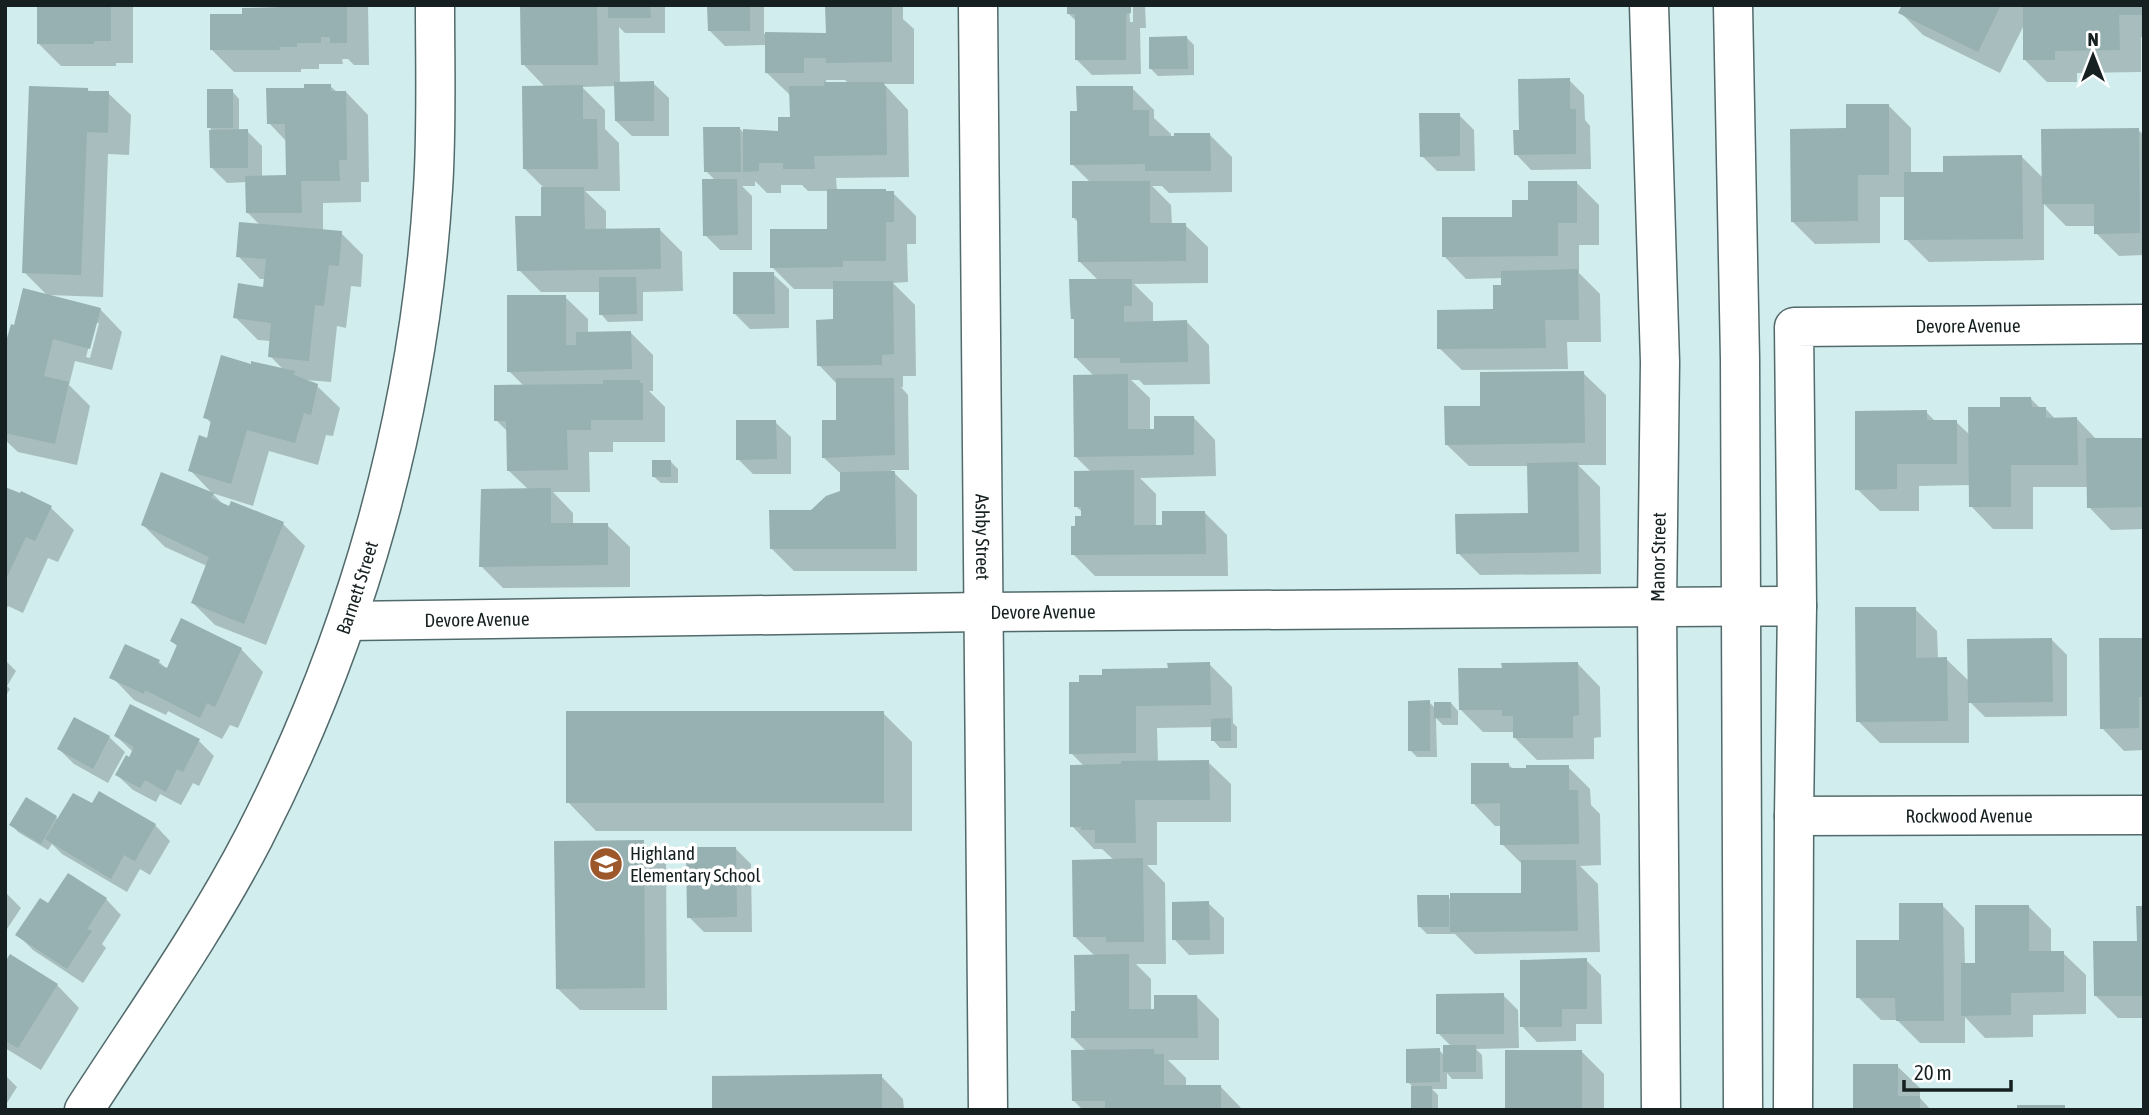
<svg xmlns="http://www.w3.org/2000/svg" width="2149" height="1115" viewBox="0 0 2149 1115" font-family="'Asap Condensed',sans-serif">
<rect width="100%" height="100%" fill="#d2edee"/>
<path fill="#0003" fill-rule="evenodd" d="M39 5H133V63H116V66H61L39 44Z
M283 5H368L369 65H354L348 59H342L343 64H319V69H301V72H234L212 50 243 15 283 9Z
M522 5H665V33H625L619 27 620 83H653L669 98V136H632L616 121V86L582 87 605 110V129L619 143 620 191H585L606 211V230H660L682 252 683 291 643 292V321L608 322 601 314V292H541L519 270 543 217 545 189 525 169 545 87 523 64Z
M709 5H764V34L827 35 828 5H903V19L914 29V84H884L908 110 909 177 836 178 837 191 893 193 916 216V244H907L908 282 893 283 915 305 916 376H903V387H901L908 395 909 470H891L917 495V571H794L772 549 812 511 841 492V472H839L823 457 838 422 837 384 819 365 835 321V289H794L772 267 829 230V191H808L802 185H781V193H767L755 181V186H742L752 196V250H720L705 235 716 181 706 171 740 129 744 133H779L791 119 790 95 767 73V45L725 46 710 31ZM826 80H845L849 84H826Z
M1129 5 1130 22H1133V5H1145L1146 28H1140L1141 74 1092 75 1077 60 1076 21 1068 13Z
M1899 5H2144V37H2141V72L2077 73V82H2047L2025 60 2024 25 2000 73 1923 35 1900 12 1902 8Z
M1187 38 1194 45V75L1158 76 1151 69Z
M1569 80 1584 95 1585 120 1590 126 1591 169 1531 170 1516 154 1521 131Z
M330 86 337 92H346L368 115 369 182H361V202L323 203V231L341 233 363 255 361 287 351 286 346 328 337 326 331 382 305 380 317 386 340 408 333 436 326 435 318 465 269 451 253 506 212 493 190 470 208 440 212 424 205 417 252 366 284 370 270 356 271 341 258 340 235 317 265 289 266 279H260L238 256 261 226 247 212V182L227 183 211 167V129L209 127 232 91 239 99V131H247L262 146V177H288L287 142 269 123 305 90Z
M1132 88 1154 110V118L1171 134V137L1209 134 1232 157V192L1169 193 1162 186H1152L1171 205 1172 225H1185L1208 247V283L1134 284 1153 303V323L1187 322 1209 345 1210 384 1144 385 1139 380H1131L1150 398V430L1193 417 1215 440 1216 476 1140 478 1156 494V527L1205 513 1227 535 1228 576H1095L1073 554 1077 527 1083 518V513L1076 506 1091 472 1075 456 1094 376 1075 357 1099 281 1080 262 1079 223 1073 217 1091 183 1072 164 1079 113Z
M87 89 90 92 108 93 131 115 129 155 108 154 103 297 49 295 100 309 122 332 112 370 75 361 69 385 90 406 77 465 18 452 5 440V352L15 327 48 296 24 272ZM95 323H99L90 358 86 357Z
M1888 105 1911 128V174H1945L2021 156 2043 178 2138 130 2144 135V255L2119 256 2096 233V226H2066L2044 204V260L1929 262 1906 239V197H1880V243L1815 244 1792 221 1848 130Z
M1459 115 1474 130 1475 171H1437L1422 156Z
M1576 182 1599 205V245H1579V273L1600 294 1601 342H1567L1568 369 1462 370 1439 348 1495 311 1503 287V278L1466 279 1444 256 1514 218 1529 201Z
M773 274 789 289V328L750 329 735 314Z
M565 297 588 319V333H631L653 355V391H649L665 407V442H613V452H589L590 492H553L573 513V525H607L630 547V587L503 588 481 566 529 490 508 470V432L496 420 524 386 509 371Z
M1583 373 1606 395V465H1578L1600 487 1601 574 1480 575 1458 553 1530 514 1529 466H1469L1446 444 1481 407Z
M2031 399 2040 408H2045L2056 420 2077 419 2097 440 2144 439V529L2111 530 2089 507V487H2033V529H1993L1971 506 1970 485 1919 486V511H1880L1857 489 1926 412 1936 422H1956L1970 435 2002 408Z
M775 422 791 437V474H753L738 459Z
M671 462 678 469V483H661L653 476Z
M5 489 21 495 22 493 51 508 74 530 58 562 48 558 23 613 8 606 5 612Z
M213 494 225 506 230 509 283 524 305 546 266 645 215 625 193 603 207 566 165 547 143 525Z
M1915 609 1937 631 1938 659H1946L1970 682 2051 639 2067 655V716L1985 717 1969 701V743H1880L1858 721Z
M2144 639V750L2124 751 2102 728Z
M172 641 241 649 263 672 238 728 230 725 222 739 168 711 166 715 134 700 112 677 159 662 168 670 178 647Z
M5 660 16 671 7 686 10 689 5 697Z
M1209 664 1232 687 1233 723 1237 727V748H1220L1213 740V727L1157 728 1158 762H1208L1231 784V822H1157V865H1147L1165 883 1166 964H1136L1151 979V1011L1196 996 1219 1019V1060H1168L1186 1078V1087L1220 1086 1243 1110H1083L1073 1100 1087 1052 1073 1038 1076 1012 1095 956 1074 936 1115 861 1102 849H1094L1072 826 1084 766 1071 753 1169 670Z
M1578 664 1600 687 1601 737 1594 738V759L1537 760 1515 738V732H1483L1460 709Z
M1429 702 1436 709 1451 703 1458 711V725H1443L1436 718 1437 757H1417L1410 750Z
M883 713 912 742V831H596L568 802Z
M75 719 109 737 125 752 108 783 74 764 59 749Z
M116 736 199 741 214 756 199 786 193 783 181 805 160 794 156 802 133 790 117 775 133 752Z
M1508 764 1514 770 1568 767 1590 789 1591 805 1600 814 1601 865 1580 866 1598 884 1600 952 1475 954 1455 934H1427L1419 926 1448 897 1452 901 1523 894V865L1502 844V826H1495L1473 803Z
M92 806 155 825 170 841 150 875 140 869 127 892 62 854 52 844 48 850 18 832 11 824 56 817 58 820Z
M643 842 666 864 667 1010H580L557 988Z
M736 849 751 864 752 932H704L689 917Z
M5 892 21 908 5 932Z
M106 899 121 915 102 944 106 948 83 983 33 950 18 935 49 906Z
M1208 903 1224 918V954L1189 955 1174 939Z
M1942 905 1964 928 1965 965 1977 964 2028 906 2051 929V953H2063L2086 975V1014L2033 1015V1037L1985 1038 1965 1017V1043H1920L1897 1020H1881L1858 997 1901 941Z
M2144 907V1018H2118L2096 996 2139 942Z
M1586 960 1601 975 1602 1024H1576V1041L1537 1042 1522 1026Z
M5 965 57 985 79 1008 41 1070 5 1048Z
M1503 995 1518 1010 1519 1048 1476 1049 1482 1055 1483 1079H1452L1447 1073V1089H1432L1438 1095V1110H1413V1087L1408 1082 1439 1050 1445 1056 1452 1047 1438 1033Z
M1581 1051 1604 1074V1110H1507Z
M1897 1066 1920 1088V1098L1931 1110H1855Z
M5 1075 17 1087 5 1106Z
M881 1076 903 1099 904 1110H714Z"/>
<path fill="#97b0b2" d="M37 5H111V41H94V44H37Z
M281 5H347V43H330V37H321V43H297V47H279L280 50H210V14H242V8L281 7Z
M520 5H597L598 65H521Z
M608 5H650L651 18H608Z
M707 5H750V31H708Z
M825 5H892V62L826 63V58H804V73H765V32L826 33Z
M1067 5H1131V13L1126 14V60H1075V14H1067Z
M1902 5H2001L1978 52 1898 13Z
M2023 5H2144V15H2119L2120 50 2055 51V60H2023Z
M1187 36 1188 69H1149V37Z
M1570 78V109H1576V154L1514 155 1513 130H1519L1518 79Z
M654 81V121H615L614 82Z
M824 82H884V86H886L887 155 814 156 815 169H783V163H759V171L743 172V129L778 131V117H790L789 86H824Z
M304 84H331V91H346L347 160H339L340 181H301L302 213H246L245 176 286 175 285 124H267L266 88H304Z
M583 85V119H597L598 169H523L522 86Z
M29 86 88 88V91H109L108 133 87 132 81 275 22 273Z
M1076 86H1133V110H1149V136H1174V133H1210L1211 171H1145V164L1070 165V111H1077Z
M207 89H233V128H207Z
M1846 104H1889V175H1858V221L1791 222 1790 129 1846 128Z
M1419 113H1460V156L1420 157Z
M703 127H740L741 172H704Z
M2139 128 2140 233 2094 234V204H2042L2041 129Z
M248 129V168H210L209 130Z
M2022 155 2023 239 1904 240V172H1943V156Z
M702 179H737L738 235 703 236Z
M1072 181H1150V223H1186V261L1078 262 1077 218H1072Z
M1528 181H1577V223H1558V256L1442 257V217H1512V200H1528Z
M541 187H584L585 229 660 228 661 269 517 271 515 216H541Z
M827 189H886V191H894V222H886V261H843V267L770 268V229H827Z
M239 222 342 231 339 266 329 265 324 306 315 305 309 361 268 357 271 323 233 318 238 283 263 287 266 259 236 257Z
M1578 269 1579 320H1545L1546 348 1437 349V310L1493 309V285H1501V271Z
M733 272H774L775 314H733Z
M599 277H636L637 314 599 315Z
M1069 279H1132V306H1124V322L1187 320 1188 362 1120 363V358H1074V319H1071L1070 306Z
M833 281H893L894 354 882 355V365L817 366 816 320 833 319Z
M23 288 101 308 90 349 53 339 44 376 69 382 55 444 5 433V345L11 324 14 325Z
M507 295H566V345H576V332L631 331 632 369 507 372Z
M221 355 251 364V361L295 371 294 375 318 384 311 415 304 413 295 443 247 430 231 484 188 471 199 435 207 438 211 420 203 418Z
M1584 371 1585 443 1445 445 1444 406H1480V372Z
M1128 374V429H1154V416H1194V455L1074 457 1073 375Z
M836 378H894L895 455 822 458V420H836Z
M603 380H640V383H643V420H591V430H567L568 470 507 471 506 421H494V385L603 384Z
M2000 397H2031L2032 407H2046V418L2077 417 2078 465H2011V507H1969L1968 407H2000Z
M1927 410V420H1957V464H1897V489L1855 490V411Z
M736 420H776L777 459 736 460Z
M2086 438H2144V507L2087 508Z
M652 460H671V477H652Z
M1578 462 1579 552 1456 554 1455 514 1528 513 1527 463Z
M1134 470V525H1162V511H1205L1206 554 1071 555V526H1075V516H1081V507H1074V471Z
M895 471 896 549H770L769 510H811L826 496 840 491V472Z
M161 472 214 493 211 498 229 506 231 501 284 522 244 624 191 603 209 557 141 525Z
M5 487 20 493 21 491 52 506 35 541 26 537 5 581Z
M551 488V523H608V565L479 567 481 489Z
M1855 607H1916V658L1947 657 1948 721 1856 722Z
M181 618 242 648 215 707 207 703 200 718 145 690 144 694 109 678 125 644 160 660 158 664 167 668 177 645 170 641Z
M2052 638 2053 702 1968 703 1967 639Z
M2099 638H2144V697H2139V728L2100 729Z
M1210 662 1211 705 1136 706V753L1069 754V682H1079V675H1102V669L1168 668 1167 663Z
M1578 662 1579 715 1573 716V738H1513V716H1502V710H1459L1458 668H1502L1501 663Z
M1430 700V751H1408V701Z
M1434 702H1451V718H1434Z
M130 704 200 739 183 772 177 769 166 792 145 780 140 788 115 775 126 755 129 757 134 747 114 736Z
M566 711H884V803H566Z
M74 717 110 736 93 769 57 749Z
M1231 718V741H1211V719Z
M1209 760 1210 800H1135L1136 843H1095V830H1081V827H1070V765L1121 764V761Z
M1471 763H1509V768H1526V765H1569V790H1578L1579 844 1500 845V803L1471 804Z
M99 791 156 824 135 861 124 855 111 879 45 839 73 793 92 803Z
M26 797 57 816 41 844 9 825Z
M644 840 645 988 556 989 554 841Z
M686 847H736L737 917 687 918Z
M1143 858 1144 942H1106V937H1073L1072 860Z
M1521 860H1576L1578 931 1450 932V893H1521Z
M68 873 107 898 87 929 92 931 67 969 15 935 40 898 48 903Z
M1417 895H1449V927H1418Z
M1209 901 1210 940H1172V902Z
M1899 903H1943L1944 1021H1896L1895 998H1856V940H1899Z
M1975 905H2029V951H2064V992L2011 993V1015L1961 1016V963H1975Z
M2136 906H2144V996H2094L2093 941H2137Z
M10 954 58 984 18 1048 5 1041V962Z
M1129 954V1009H1154V995H1197L1198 1038H1071V1011H1075L1074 955Z
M1587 958V1009H1562V1027H1520V960Z
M1504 993V1034H1436V994Z
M1443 1045H1476V1072H1443Z
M1440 1048V1082L1406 1083V1049Z
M1154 1049V1054H1164V1085H1221V1110H1105V1101H1072L1071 1050Z
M1505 1050H1582V1110H1505Z
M1853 1064H1898V1096H1920V1110H1853Z
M882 1074V1110H712V1076Z
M1411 1086H1432V1110H1411Z
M2017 1105H2065V1110H2017Z"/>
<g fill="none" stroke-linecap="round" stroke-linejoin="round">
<g stroke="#526a6b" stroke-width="41">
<g id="minor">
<path id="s1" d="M978 5 988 1110"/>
<path id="s2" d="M1797 606 1794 327 2144 324"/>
<path id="s3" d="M347 621 983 612 1797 606 1794 816 1793 1110"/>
<path id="s4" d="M1794 816 2144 815"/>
<path id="s5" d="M84 1110C142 1020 205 932 254 837 357 636 419 416 433 189 437 128 435 66 435 5"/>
</g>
</g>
<g stroke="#526a6b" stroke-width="41">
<path id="major" d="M1649 5 1660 362 1657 606 1661 1110
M1733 5 1740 359 1743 1110"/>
</g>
<use href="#minor" stroke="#fff" stroke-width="38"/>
<use href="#major" stroke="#fff" stroke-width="38"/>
</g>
<defs>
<g id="school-disc" transform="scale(1.75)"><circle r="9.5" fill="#9c572a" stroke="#fff"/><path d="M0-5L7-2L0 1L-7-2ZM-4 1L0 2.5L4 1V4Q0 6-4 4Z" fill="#fff"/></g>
</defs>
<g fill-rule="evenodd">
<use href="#school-disc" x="606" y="864"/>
</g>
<g text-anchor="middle" stroke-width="7" stroke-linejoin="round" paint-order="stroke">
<g font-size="19" fill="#162020" stroke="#fff">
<text dy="7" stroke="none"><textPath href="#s2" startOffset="453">Devore Avenue</textPath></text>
<text dy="7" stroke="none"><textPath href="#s1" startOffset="532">Ashby Street</textPath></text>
<text transform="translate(1658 557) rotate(-89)" y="7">Manor Street</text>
<text dy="7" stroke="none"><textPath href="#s5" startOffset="592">Barnett Street</textPath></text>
<text dy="7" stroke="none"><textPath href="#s3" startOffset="696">Devore Avenue</textPath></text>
<text dy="7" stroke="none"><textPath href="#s3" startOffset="130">Devore Avenue</textPath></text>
<text dy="7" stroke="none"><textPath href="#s4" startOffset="175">Rockwood Avenue</textPath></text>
</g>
<g font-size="19" fill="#162020" stroke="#fff" text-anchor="start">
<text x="630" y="860">Highland<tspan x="630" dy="22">Elementary School</tspan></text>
</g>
</g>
<rect width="2149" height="1115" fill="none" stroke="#162020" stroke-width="14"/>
<g transform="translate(2093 56)" stroke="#ffffff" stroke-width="5" paint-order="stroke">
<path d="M0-5L12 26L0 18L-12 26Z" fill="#162020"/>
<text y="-10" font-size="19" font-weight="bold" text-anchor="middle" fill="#162020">N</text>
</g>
<path d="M1904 1080v10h107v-10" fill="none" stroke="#162020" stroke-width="3.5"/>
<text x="1914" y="1080" font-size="21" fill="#162020" stroke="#ffffff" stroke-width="5" paint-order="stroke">20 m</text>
</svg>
